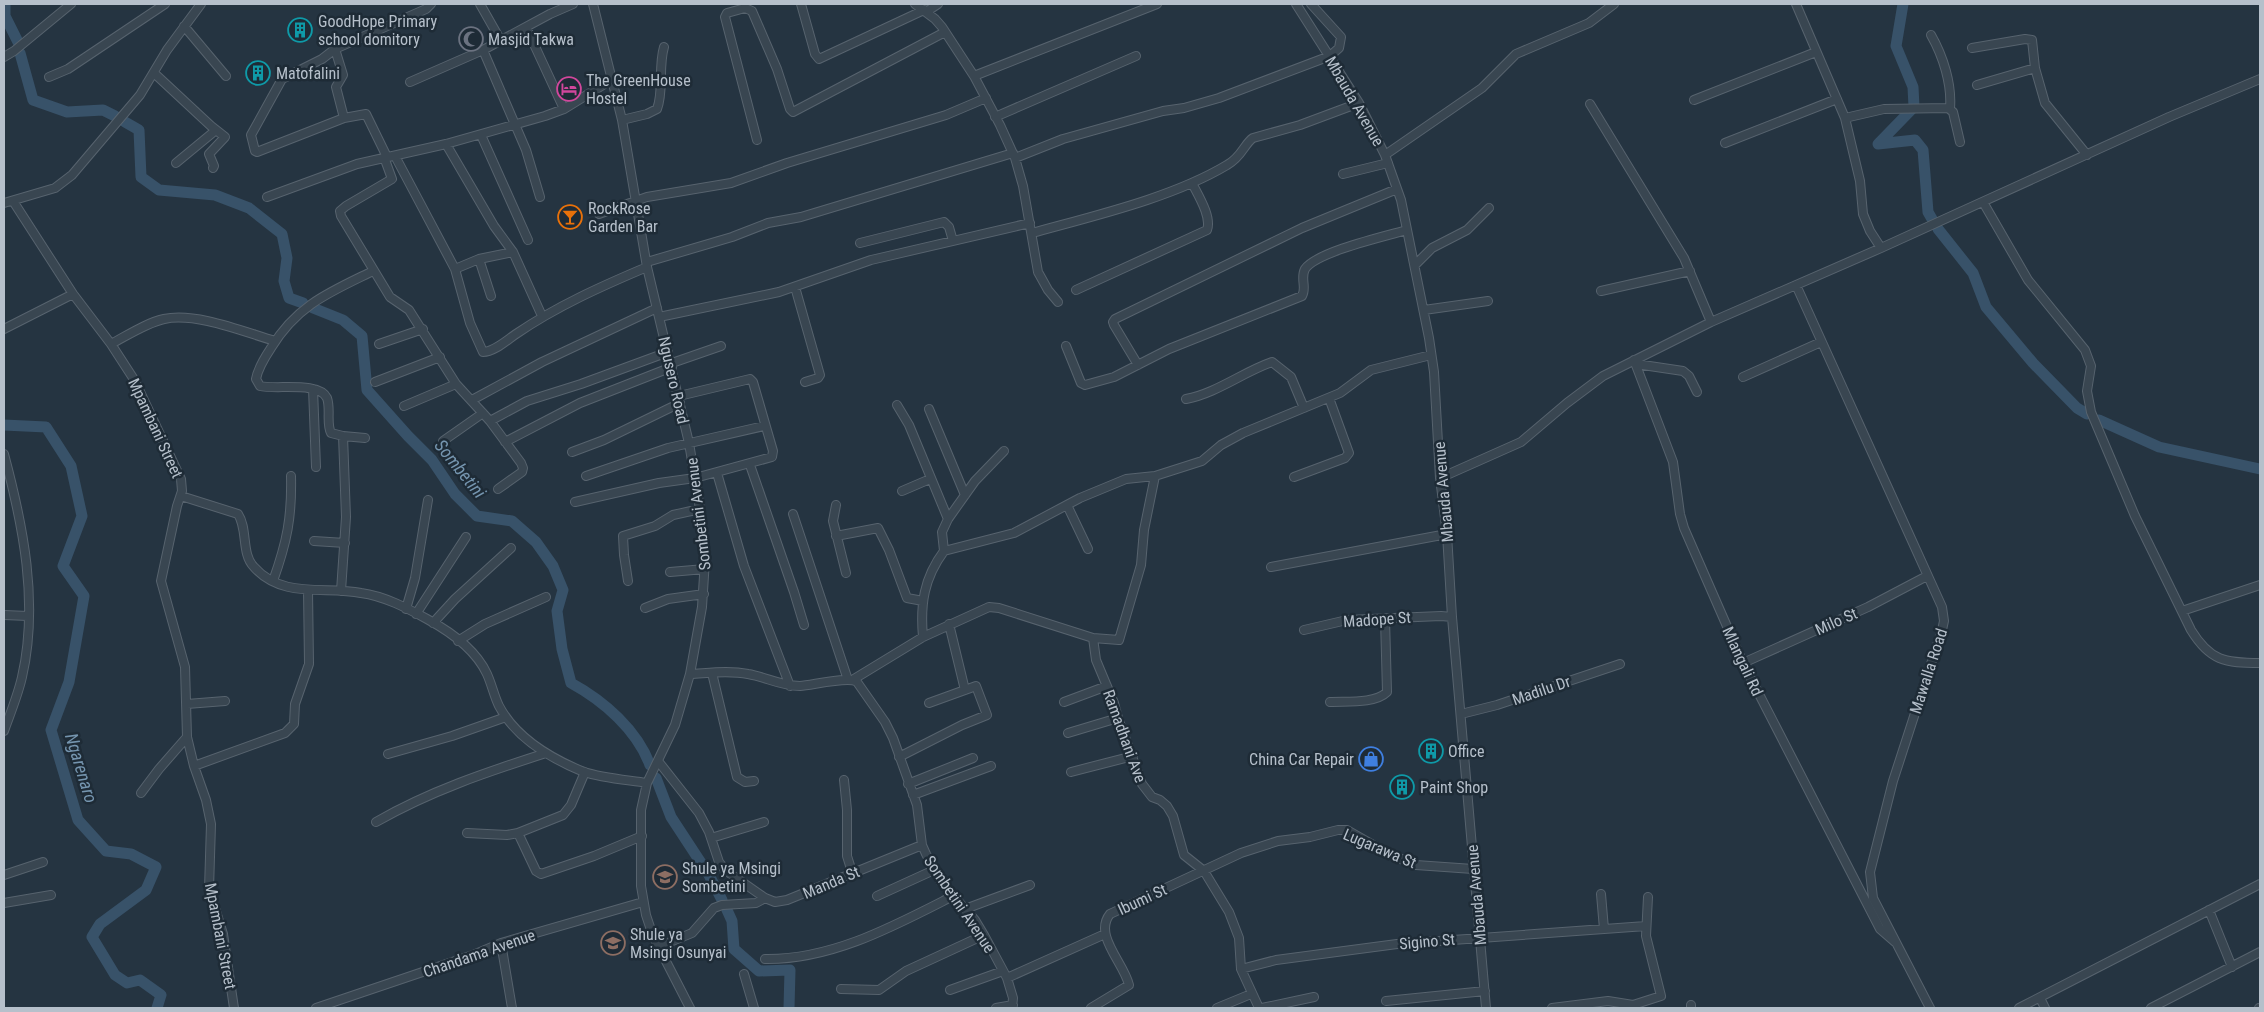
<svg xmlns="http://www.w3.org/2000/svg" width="2264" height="1012" viewBox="0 0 2264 1012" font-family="'Roboto Condensed',sans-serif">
<rect width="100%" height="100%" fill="#253441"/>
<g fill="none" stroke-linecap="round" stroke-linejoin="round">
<path stroke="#385269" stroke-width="11" d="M5 4V16L18 42
M1903 4 1896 46 1913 87 1914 107 1878 144 1915 140 1923 150 1928 212 1932 219
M20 53 33 100 67 112 103 110 115 116
M125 122 139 130 141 177 159 190 215 195 249 208 282 234 287 258 284 281 289 298 303 303
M1938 229 1973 273 1986 307 2033 363 2077 408 2087 414
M313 308 343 320 362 336 367 390 408 436 432 460 455 494 477 516 512 521 536 542 553 566 563 590 557 611 562 649 571 683C604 701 637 730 650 765
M2099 420 2159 447 2260 469
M4 425 46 427 71 466 82 516 63 566 84 596 69 682 51 730 78 820 106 851 131 854 156 867 146 890 100 924 92 937 115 975 127 983 140 980 161 995 157 1008
M656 778 671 817 709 875 722 900
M727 910 732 921 734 949 759 971 790 970 789 1008"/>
<g stroke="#57636e" stroke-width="10">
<path id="minor" d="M480 4 501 41
M593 4 622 120 647 267 689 443 700 509 705 560 702 607 690 674 675 725 647 783 641 810V886L646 915 653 936 690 1008
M801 4 815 54 819 59 924 10
M915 4 935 19 942 27 974 76 1000 125 1015 158 1023 186 1038 272 1048 290 1058 302
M1296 4 1359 103 1385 155 1401 200 1429 338 1434 372 1440 478 1447 534 1452 617 1486 1008
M1796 4 1845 118 1860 181 1863 214 1870 231 1881 248
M926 12 938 4
M184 26 226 76
M526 27 564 109
M1931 35C1943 56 1952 84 1950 108
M1972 48 2025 39 2032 40 2035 68 2045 103 2087 155
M335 49 343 75 336 87 344 118
M483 50 526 150 540 197
M4 57 14 51 71 4
M154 73 211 126 225 137 209 154 214 166 213 168
M974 76 1157 4
M49 77 68 69 165 4
M410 82 483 50 550 14 573 4
M1977 85 2035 68
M1694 100 1816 52
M1590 104 1684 258 1711 322
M995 117 1136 56
M1845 118 1884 109 1948 108 1953 112 1960 142
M622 120 647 114 657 109C664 92 658 67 664 47
M481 135 528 240
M757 140 725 17 727 13 745 8 752 11 777 69 790 109 793 112 945 32
M1725 143 1837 99
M446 144 494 226 513 252 542 316
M1385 155 1482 88 1516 54 1589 23 1614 4
M395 156 455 269 470 323 483 352C494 352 507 340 516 334 557 306 602 286 647 267
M384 157 392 179 346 206 340 211 341 216 390 297 409 310 456 384 490 421 521 463 523 468 522 472 498 489
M387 157 366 114 344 118 257 152 255 151 251 135 282 79 322 59 335 49 426 9 431 4
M1015 158 1063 139 1163 111 1184 108 1219 98 1330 56 1339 48 1341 37 1311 4
M176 163 216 130
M1343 174 1388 163
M267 197 357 164 446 144 545 116 564 109 611 80
M13 201 73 294 111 344 135 381 181 479 182 491 177 506 161 581 185 667 187 737 194 766 206 800 211 824 209 889 223 934 234 1008
M1983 202 2028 280 2085 350 2091 366 2087 391 2091 412 2135 516 2191 630C2210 661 2225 663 2260 663
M4 203 55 188 72 175 140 95 167 50 201 4
M599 214 647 197 731 183 787 163 946 115 986 98
M1032 233C1093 216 1172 198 1227 165 1242 157 1244 144 1253 138L1300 125 1359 103
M860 243 944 222 949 227 953 241
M479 259 491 296
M647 262 732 237 768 223 801 217 1013 153
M1415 265 1432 248 1467 230 1489 208
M455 269 479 259 513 252
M1796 285 1942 607 1944 621 1942 630 1893 781 1870 872 1873 898 1930 1008
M795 287 820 375 818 378 805 382
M1076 290 1207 230C1212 217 1198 195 1192 183
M1601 291 1690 271
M1424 310 1488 301
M659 317 779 292 871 260 1030 223
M4 329 73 294
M111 344C128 335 146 323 164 319 196 312 244 332 275 341
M379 344 423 329
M1066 346 1081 383 1085 385 1114 377 1169 349 1302 296C1307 288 1300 278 1305 269 1316 252 1386 236 1407 230
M1634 360 1673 462 1680 514 1684 528 1743 663 1880 929 1895 942
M672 363 721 346
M1636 364 1683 371 1689 376 1697 392
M1138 365 1114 325 1113 322 1115 319 1302 228 1397 189
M1743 377 1821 342
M375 382 440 357
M313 389 316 467
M1186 399C1217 393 1243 372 1272 362L1291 377 1304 408
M472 400 542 362 657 308
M897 405 909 425 948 519
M404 406 456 384
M929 409 965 495
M490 421 527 401 581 384 668 352
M365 438 343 436 331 433C326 423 331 409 327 398 319 381 276 390 260 386L256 379C258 368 265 357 271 348 297 305 330 292 373 271
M443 441 483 413
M505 442 580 403 672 367
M572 452 604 440 680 403
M4 454C23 525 39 603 22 677 18 695 10 714 4 731
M750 465 794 592 804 625
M717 473 744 566 790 686
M586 476 668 448 764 426
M1294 477 1345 458 1349 453 1329 398
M1440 478 1521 442 1567 403 1603 376 1711 322 1881 248 2169 117 2260 79
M902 491 930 479
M181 496 238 514C248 529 241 554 254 567 282 599 325 586 361 593 384 596 407 608 427 619 451 632 476 650 487 674 492 685 494 696 499 706 516 738 552 759 584 772 602 778 628 780 647 783
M575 502 659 483 695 478 772 457 773 451 753 382 750 379 679 396
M836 505 833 521 846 573
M1067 505 1088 549
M793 514 848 680
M836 536 878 528 889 550 907 598 923 601
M314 541 345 543
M944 551 942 532 948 519 975 481 1004 451
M1271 567 1447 534
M670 572 705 569
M273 581C287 542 292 517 291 476
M628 581 624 555 623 536 655 526 673 515 700 509
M341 591 346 517 343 436
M645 608 668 599 704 594
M406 609 415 578 428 500
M2182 611 2260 585
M416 614 466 537
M4 615 28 616
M433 623 455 599 511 548
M949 624 965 690
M1304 630 1347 620 1441 616 1452 617
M923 637C920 604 924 578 944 551L1014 533 1080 498 1126 479 1155 476 1202 461 1221 445 1243 433 1340 393 1371 370 1431 355
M1093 638 1096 660 1114 703 1118 718 1142 784 1152 797 1160 800 1167 806 1173 816 1184 855 1204 871 1229 912 1239 938 1241 969 1259 1008
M458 641 485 624 546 597
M1743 663 1868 607 1927 576
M712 673 737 777 745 782 754 781
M690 674C709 673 729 670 748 674 766 677 781 686 800 686 813 685 849 676 857 682L885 722 893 738 917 805 922 845 926 854 941 882 975 920 984 935 1007 978 1013 998 1012 1008
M854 679 923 637 989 607 999 608 1093 638 1119 640 1141 565 1144 530 1155 476
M1064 702 1107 686
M1330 702C1346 701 1375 704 1387 692L1385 619
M187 704 225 701
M1461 714 1497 705 1620 664
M1068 733 1118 718
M388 754 452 736 506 717
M899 757 962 725 987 715 976 686 929 703
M658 761 699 813 709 832 719 862 725 870 765 898 775 902 787 900 922 845
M194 766 285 733 294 724 295 704 309 664 308 590
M1071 772 1133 756
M844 780 847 810V856L852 872
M908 784 973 758
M141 793 159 769 187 737
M913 795 991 766
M376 822C430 791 487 772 546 753
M467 833 507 835 518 833 563 815 571 805 585 772
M518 833 536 871 541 874 594 856 642 836
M711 838 764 822
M4 875 43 862
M1601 894 1604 929
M877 896 934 870
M4 903 51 895
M965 909 1030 885
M2209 910 2232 967
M501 943 512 1008
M658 947 692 933 714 908 722 905 756 903 765 898
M765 959C832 960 894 926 953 896
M1241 969 1276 960 1397 944 1646 926
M744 974 754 1008
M1007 978 1105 934
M841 989 879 990 906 971 984 935
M950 990 1003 971
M2040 998 2045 1008
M1386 1001 1485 991
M316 1008 473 955 501 943 643 902
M996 1008 1013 1005
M1091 1008 1129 985C1124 963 1093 935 1110 914L1241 853 1278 841 1310 837 1338 830H1347L1389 854 1416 865 1473 869
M1217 1008 1251 994
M1262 1008 1314 997
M1552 1008 1608 1001 1633 1005 1661 996 1646 936 1648 897
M1691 1008V1005
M2019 1008 2260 884
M2151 1008 2260 952
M2259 1008H2260"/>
</g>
<use href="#minor" stroke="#394651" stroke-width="8"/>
</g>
<defs>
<g id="building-ring" transform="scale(1.25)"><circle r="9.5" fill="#1e2b36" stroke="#0f9aa8" stroke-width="1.5"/><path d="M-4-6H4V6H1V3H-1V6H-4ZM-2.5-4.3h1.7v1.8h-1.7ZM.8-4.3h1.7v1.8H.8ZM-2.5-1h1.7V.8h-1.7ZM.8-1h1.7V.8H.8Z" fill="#0f9aa8"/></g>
<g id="mosque-ring" transform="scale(1.25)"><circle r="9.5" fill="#1e2b36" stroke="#6b7280" stroke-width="1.5"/><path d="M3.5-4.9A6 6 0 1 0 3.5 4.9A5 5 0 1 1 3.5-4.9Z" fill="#6b7280"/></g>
<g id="hotel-ring" transform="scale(1.25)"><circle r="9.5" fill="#1e2b36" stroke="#d1479c" stroke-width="1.5"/><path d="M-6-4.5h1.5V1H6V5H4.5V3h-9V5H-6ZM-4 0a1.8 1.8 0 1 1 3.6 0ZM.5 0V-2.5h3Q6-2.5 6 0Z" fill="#d1479c"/></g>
<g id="bar-ring" transform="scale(1.25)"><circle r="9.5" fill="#1e2b36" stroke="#e8710a" stroke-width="1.5"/><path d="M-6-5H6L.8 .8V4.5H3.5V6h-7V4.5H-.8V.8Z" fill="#e8710a"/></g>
<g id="shop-ring" transform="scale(1.25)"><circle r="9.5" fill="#1e2b36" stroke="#3f7fe0" stroke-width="1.5"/><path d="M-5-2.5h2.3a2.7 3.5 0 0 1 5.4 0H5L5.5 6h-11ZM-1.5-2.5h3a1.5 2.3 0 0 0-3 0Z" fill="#3f7fe0"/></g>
<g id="school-ring" transform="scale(1.25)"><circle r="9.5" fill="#1e2b36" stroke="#8d6e63" stroke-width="1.5"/><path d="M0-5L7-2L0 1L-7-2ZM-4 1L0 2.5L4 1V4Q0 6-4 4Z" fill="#8d6e63"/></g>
</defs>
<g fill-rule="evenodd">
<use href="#building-ring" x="300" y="30"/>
<use href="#mosque-ring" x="471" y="39"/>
<use href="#building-ring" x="258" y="73"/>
<use href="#hotel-ring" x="569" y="89"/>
<use href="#bar-ring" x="570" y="217"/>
<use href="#building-ring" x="1431" y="751"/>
<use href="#shop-ring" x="1371" y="759"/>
<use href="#building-ring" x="1402" y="787"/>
<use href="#school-ring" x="665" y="877"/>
<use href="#school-ring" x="613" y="943"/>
</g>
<g text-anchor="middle" stroke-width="5" stroke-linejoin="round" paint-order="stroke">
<g font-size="16" fill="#b6c0cb" stroke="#1e2b36" text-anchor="start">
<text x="318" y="27">GoodHope Primary<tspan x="318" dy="18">school domitory</tspan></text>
<text x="488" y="45">Masjid Takwa</text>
<text x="276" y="79">Matofalini</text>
<text x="586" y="86">The GreenHouse<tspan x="586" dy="18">Hostel</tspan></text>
<text x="588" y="214">RockRose<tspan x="588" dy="18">Garden Bar</tspan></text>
<text x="1448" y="757">Office</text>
<text x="1354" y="765" text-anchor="end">China Car Repair</text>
<text x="1420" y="793">Paint Shop</text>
<text x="682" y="874">Shule ya Msingi<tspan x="682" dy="18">Sombetini</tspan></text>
<text x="630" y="940">Shule ya<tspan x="630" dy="18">Msingi Osunyai</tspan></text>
</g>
<g font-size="16" fill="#b6c0cb" stroke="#1e2b36">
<text transform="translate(1355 101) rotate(60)" y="6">Mbauda Avenue</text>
<text transform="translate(674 380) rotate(77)" y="6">Ngusero Road</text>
<text transform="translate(156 428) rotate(65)" y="6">Mpambani Street</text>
<text transform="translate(1443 492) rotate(-95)" y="6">Mbauda Avenue</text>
<text transform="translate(698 514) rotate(-97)" y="6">Sombetini Avenue</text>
<text transform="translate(1377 619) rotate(-4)" y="6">Madope St</text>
<text transform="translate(1836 621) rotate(-24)" y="6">Milo St</text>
<text transform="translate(1743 661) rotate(65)" y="6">Mlangali Rd</text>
<text transform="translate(1928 671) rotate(-72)" y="6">Mawalla Road</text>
<text transform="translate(1541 690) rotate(-19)" y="6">Madilu Dr</text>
<text transform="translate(1125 736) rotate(70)" y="6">Ramadhani Ave</text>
<text transform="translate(1380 848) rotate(23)" y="6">Lugarawa St</text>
<text transform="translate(831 882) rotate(-23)" y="6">Manda St</text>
<text transform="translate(1476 895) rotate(-95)" y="6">Mbauda Avenue</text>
<text transform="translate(1142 899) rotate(-25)" y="6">Ibumi St</text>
<text transform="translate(960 904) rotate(56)" y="6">Sombetini Avenue</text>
<text transform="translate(221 936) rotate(79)" y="6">Mpambani Street</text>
<text transform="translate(1427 941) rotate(-5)" y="6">Sigino St</text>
<text transform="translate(479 953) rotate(-19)" y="6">Chandama Avenue</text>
</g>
<g font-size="18" font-style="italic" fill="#7595af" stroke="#1e2b36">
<text transform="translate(460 469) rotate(51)" y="6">Sombetini</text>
<text transform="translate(81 768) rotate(73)" y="6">Ngarenaro</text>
</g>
</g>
<rect width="2264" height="1012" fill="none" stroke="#b6c0cb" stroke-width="10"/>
</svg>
